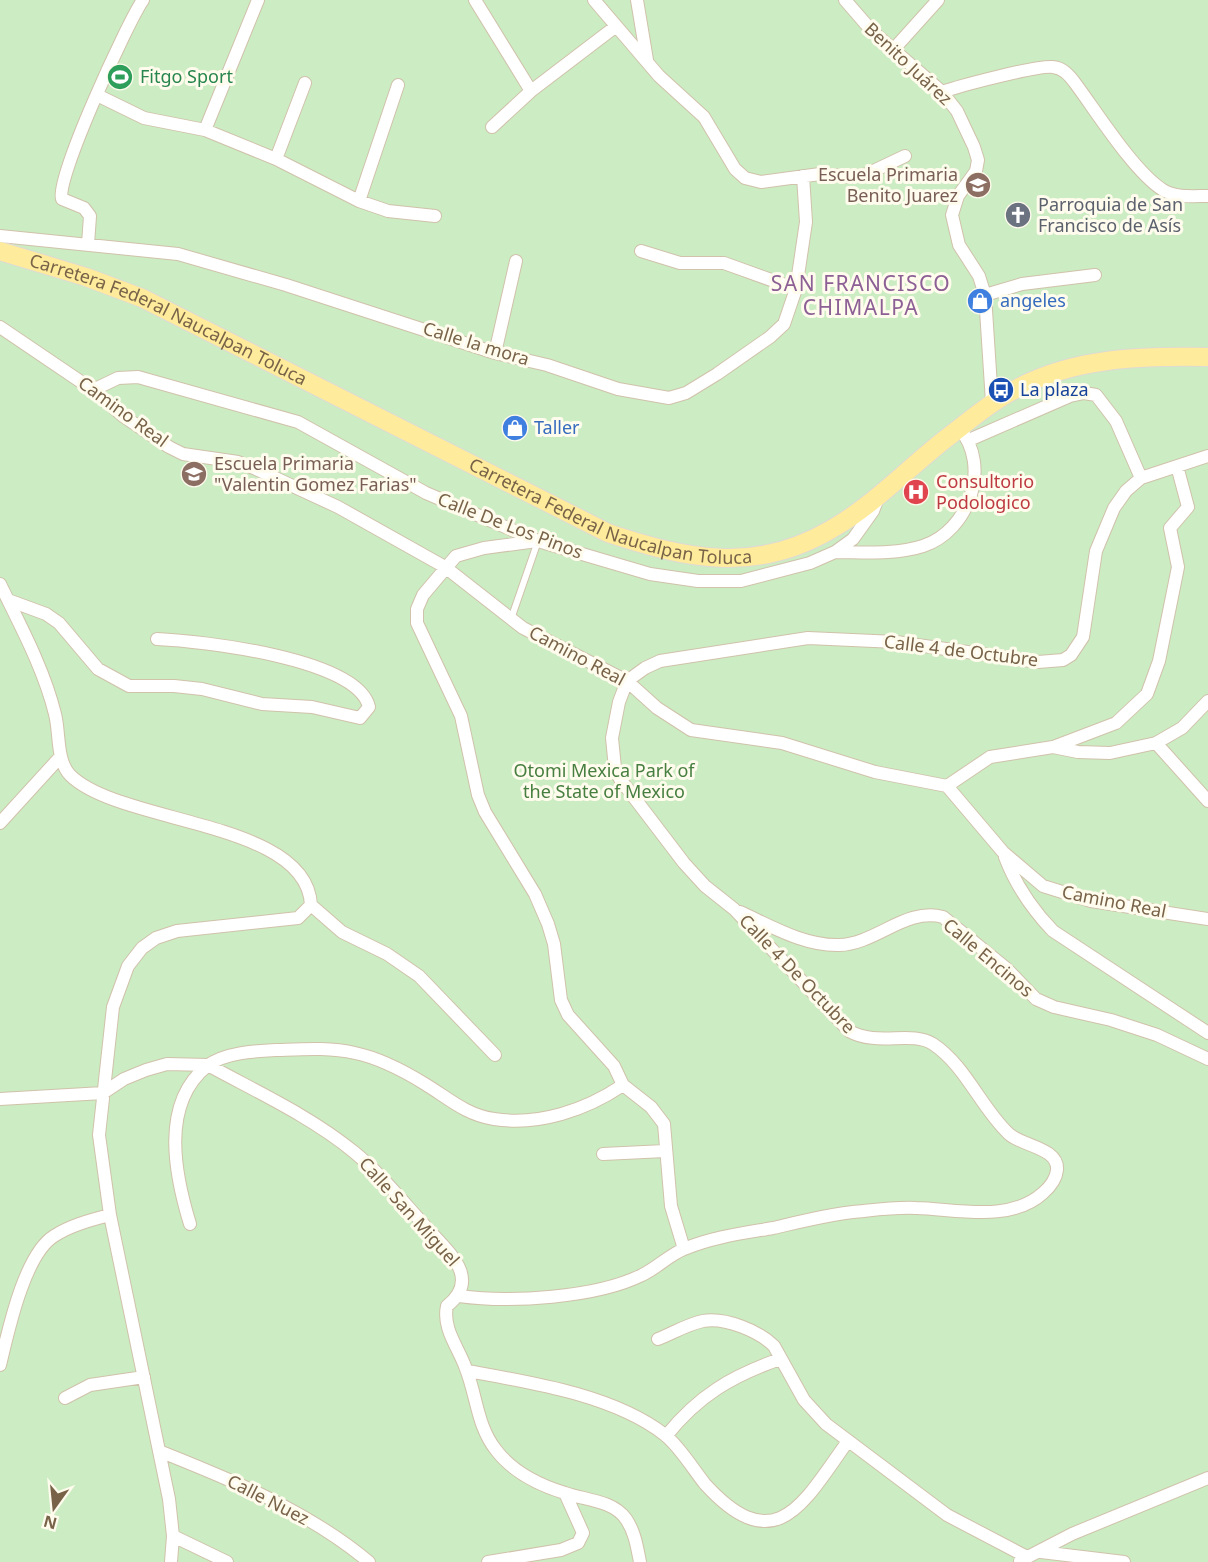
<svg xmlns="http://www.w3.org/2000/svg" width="1208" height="1562" viewBox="0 0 1208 1562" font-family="'Noto Sans',sans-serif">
<rect width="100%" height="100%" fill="#fdf9e6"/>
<path fill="#ccecc3" d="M0 0H1208V1562H0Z"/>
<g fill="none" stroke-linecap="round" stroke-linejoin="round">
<g stroke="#d0c2ab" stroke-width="8">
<path id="service" d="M511 619 538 541"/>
</g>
<g stroke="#d0c2ab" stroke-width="14">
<path id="minor" d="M475 0 531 91
M594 0 659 76 704 117 735 169 745 178 761 182 820 174 853 177 867 174 905 156
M637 0 647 60
M845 0 871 30 942 92 957 111 974 147 978 160 976 171 958 196 952 215 959 245 979 276 985 295 992 402
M893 50 938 0
M942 92C959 86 1038 65 1053 67 1063 68 1069 75 1075 83 1096 111 1134 172 1163 190 1176 198 1193 196 1208 196
M97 95 144 118 205 130 276 159 359 201 388 211 435 216
M492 127 531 91 615 27
M205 130 258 0
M276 159 305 83
M359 201 398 85
M0 236 178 254 286 285 495 353 547 365 618 389 669 398 686 393 717 374 770 337 784 324 796 289 806 222 803 176
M88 244 90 216 84 208 62 199C53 184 128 21 143 0
M641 251 680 263H724L796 289
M985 295 1022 284 1095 275
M0 327 93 390 123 416 169 447 183 454 238 462 256 469 338 507 445 567 523 628 627 681 657 708 691 730 782 743 875 772 947 786 1003 852 1043 886 1091 901 1208 919
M495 353 516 261
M93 390 118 378 138 377 298 422 426 493 538 541 650 574 698 581H741L810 563 835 552 853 539 873 511 878 498
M969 440 1070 396 1084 393 1096 395 1116 421 1141 478
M537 541 484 548 456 556 423 595 417 609V623L461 716 478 795 485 812 535 894 548 924 554 944 561 1000 568 1015 614 1066 623 1085 651 1107 664 1124 671 1206 684 1249
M835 552C863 552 895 555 923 546 969 531 992 466 959 428
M0 584C20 625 44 669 55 714 60 733 56 760 70 775 120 825 307 820 311 905
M8 600 46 614 59 623 98 669 129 686H174L202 689 262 704 312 707 360 718 369 707C358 658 200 641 157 639
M1156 743 1208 801
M1053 747 1116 723 1147 694 1159 661 1178 567 1170 528 1188 507 1177 466
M947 786 990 757 1053 747 1078 752 1110 753 1156 743 1182 728 1208 701
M0 823 61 756
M1005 857C1016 886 1032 909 1053 931L1208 1033
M311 905 342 932 387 954 419 976 495 1055
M740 912C771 926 804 946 839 945 876 944 906 907 943 917L1007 969 1036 999 1054 1007 1111 1020 1157 1035 1208 1059
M0 1099 103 1093 124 1079 146 1070 167 1064 208 1065C257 1092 310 1116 354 1152 381 1174 403 1202 427 1228 448 1252 482 1278 447 1306 442 1329 459 1348 466 1369 477 1397 477 1426 496 1450 512 1471 539 1485 565 1493 584 1500 613 1500 626 1519 635 1532 637 1547 640 1562
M603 1154 665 1151
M190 1224C175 1175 160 1104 207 1066 225 1052 257 1051 278 1050 303 1049 330 1047 355 1053 379 1058 404 1071 425 1084 448 1098 466 1115 494 1119 539 1126 586 1110 623 1085
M459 1296C509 1303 596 1298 642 1275 657 1268 669 1255 684 1249 712 1237 744 1233 773 1228 799 1222 826 1215 853 1212 874 1210 895 1207 916 1208 957 1209 1010 1223 1043 1193 1050 1187 1056 1180 1057 1170 1059 1148 1022 1146 1009 1134 981 1108 966 1066 933 1044 911 1030 878 1047 849 1031L734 909 705 886 684 863 620 779 615 768 612 738 619 702 627 681 645 668 660 661 808 638 896 642 1038 662 1063 660 1071 655 1083 637 1096 551 1114 508 1126 491 1141 478 1208 456
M658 1339C673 1333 688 1324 703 1321 725 1317 759 1331 774 1346L804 1400 826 1424 947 1515 1027 1557
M0 1365C8 1332 24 1255 54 1236 71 1225 91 1220 110 1215
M467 1371C529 1382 614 1395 665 1435 680 1447 693 1469 705 1484 776 1562 804 1502 848 1441
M65 1398 90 1385 144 1377
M666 1436C699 1395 732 1376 780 1359
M159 1451C232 1480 308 1511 369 1562
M173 1536 227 1562
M1041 1552 1124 1562
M1020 1561 1072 1534 1208 1478
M171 1562 173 1536 169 1499 110 1215 99 1135 113 1007 128 966 142 948 156 938 177 931 298 918 311 905
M488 1562 561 1550 578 1543 583 1533 565 1493"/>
</g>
<g stroke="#dfdad3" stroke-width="20">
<g id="primary">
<path id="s1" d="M0 251 86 277 142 298 608 533C686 559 755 574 830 530 873 506 909 467 948 437 969 421 989 403 1014 390 1074 357 1141 356 1208 357"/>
</g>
</g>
<use href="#service" stroke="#fff" stroke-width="6"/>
<use href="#minor" stroke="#fff" stroke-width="12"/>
<use href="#primary" stroke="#feec9c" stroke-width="18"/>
</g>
<defs>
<g id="stadium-disc" transform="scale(1.35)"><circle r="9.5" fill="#2e9e5b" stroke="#fffbed"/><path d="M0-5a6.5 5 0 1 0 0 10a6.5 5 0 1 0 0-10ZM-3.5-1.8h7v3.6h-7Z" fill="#fff"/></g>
<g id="school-disc" transform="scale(1.35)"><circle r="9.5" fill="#8d6e63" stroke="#fffbed"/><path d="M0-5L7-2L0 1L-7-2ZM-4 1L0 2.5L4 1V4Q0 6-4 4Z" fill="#fff"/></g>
<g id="church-disc" transform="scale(1.35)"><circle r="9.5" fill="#6b7280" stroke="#fffbed"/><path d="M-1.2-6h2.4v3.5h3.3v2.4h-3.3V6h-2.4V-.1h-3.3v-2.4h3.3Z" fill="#fff"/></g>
<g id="shop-disc" transform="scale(1.35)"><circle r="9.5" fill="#3f7fe0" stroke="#fffbed"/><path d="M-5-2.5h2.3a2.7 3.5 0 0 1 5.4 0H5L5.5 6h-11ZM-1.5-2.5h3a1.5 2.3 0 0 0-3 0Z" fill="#fff"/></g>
<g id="bus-disc" transform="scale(1.35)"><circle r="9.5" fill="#1a4fb4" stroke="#fffbed"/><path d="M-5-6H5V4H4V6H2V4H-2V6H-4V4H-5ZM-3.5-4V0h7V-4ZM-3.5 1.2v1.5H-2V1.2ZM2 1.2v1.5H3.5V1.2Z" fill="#fff"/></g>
<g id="hospital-disc" transform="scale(1.35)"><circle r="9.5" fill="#e0444e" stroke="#fffbed"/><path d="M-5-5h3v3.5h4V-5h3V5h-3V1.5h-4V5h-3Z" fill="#fff"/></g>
</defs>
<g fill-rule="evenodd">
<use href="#stadium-disc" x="120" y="77"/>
<use href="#school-disc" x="978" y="185"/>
<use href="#church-disc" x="1018" y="215"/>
<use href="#shop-disc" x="980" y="301"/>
<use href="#bus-disc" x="1001" y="390"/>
<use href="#shop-disc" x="515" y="428"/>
<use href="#school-disc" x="194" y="474"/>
<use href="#hospital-disc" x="916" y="492"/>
</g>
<g text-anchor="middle" stroke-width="6" stroke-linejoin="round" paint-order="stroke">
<g font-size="18" fill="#786349" stroke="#fffbed">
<text transform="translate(908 64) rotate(43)" y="6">Benito Juárez</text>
<text dy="6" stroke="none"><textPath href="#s1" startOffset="182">Carretera Federal Naucalpan Toluca</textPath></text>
<text transform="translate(476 344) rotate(17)" y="6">Calle la mora</text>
<text transform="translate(123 412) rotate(36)" y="6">Camino Real</text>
<text dy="6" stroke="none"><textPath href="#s1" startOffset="668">Carretera Federal Naucalpan Toluca</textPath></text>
<text transform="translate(510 526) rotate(21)" y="6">Calle De Los Pinos</text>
<text transform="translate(961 651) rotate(7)" y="6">Calle 4 de Octubre</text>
<text transform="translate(577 656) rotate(28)" y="6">Camino Real</text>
<text transform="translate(1114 902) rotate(11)" y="6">Camino Real</text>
<text transform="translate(988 958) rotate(40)" y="6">Calle Encinos</text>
<text transform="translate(797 974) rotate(46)" y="6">Calle 4 De Octubre</text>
<text transform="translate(409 1212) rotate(48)" y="6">Calle San Miguel</text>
<text transform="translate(268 1500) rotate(27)" y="6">Calle Nuez</text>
</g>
<g font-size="18" fill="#27864d" stroke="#fffbed" text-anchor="start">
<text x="140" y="83">Fitgo Sport</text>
</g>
<g font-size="18" fill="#785e54" stroke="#fffbed" text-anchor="end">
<text x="958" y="181">Escuela Primaria<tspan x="958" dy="21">Benito Juarez</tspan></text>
<text x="214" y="470" text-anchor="start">Escuela Primaria<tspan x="214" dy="21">"Valentin Gomez Farias"</tspan></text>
</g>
<g font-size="18" fill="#5b616d" stroke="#fffbed" text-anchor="start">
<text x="1038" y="211">Parroquia de San<tspan x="1038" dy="21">Francisco de Asís</tspan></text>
</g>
<g font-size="18" fill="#366cbe" stroke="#fffbed" text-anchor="start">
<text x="1000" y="307">angeles</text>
<text x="534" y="434">Taller</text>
</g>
<g font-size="18" fill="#164399" stroke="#fffbed" text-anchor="start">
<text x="1020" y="396">La plaza</text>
</g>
<g font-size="18" fill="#be3a42" stroke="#fffbed" text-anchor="start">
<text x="936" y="488">Consultorio<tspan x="936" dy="21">Podologico</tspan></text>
</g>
<g font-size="18" fill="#477f40" stroke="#fffbed">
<text x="604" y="777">Otomi Mexica Park of<tspan x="604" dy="21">the State of Mexico</tspan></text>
</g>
<g font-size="21" letter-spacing="1.5" fill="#8c6095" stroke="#fffbed">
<text x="861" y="291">SAN FRANCISCO<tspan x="861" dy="24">CHIMALPA</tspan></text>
</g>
</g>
<g transform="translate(54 1508) rotate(195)" stroke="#fffbed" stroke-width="4.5" paint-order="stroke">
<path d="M0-4.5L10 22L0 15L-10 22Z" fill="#786349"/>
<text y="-9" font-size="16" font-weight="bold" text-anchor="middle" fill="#786349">N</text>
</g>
</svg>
